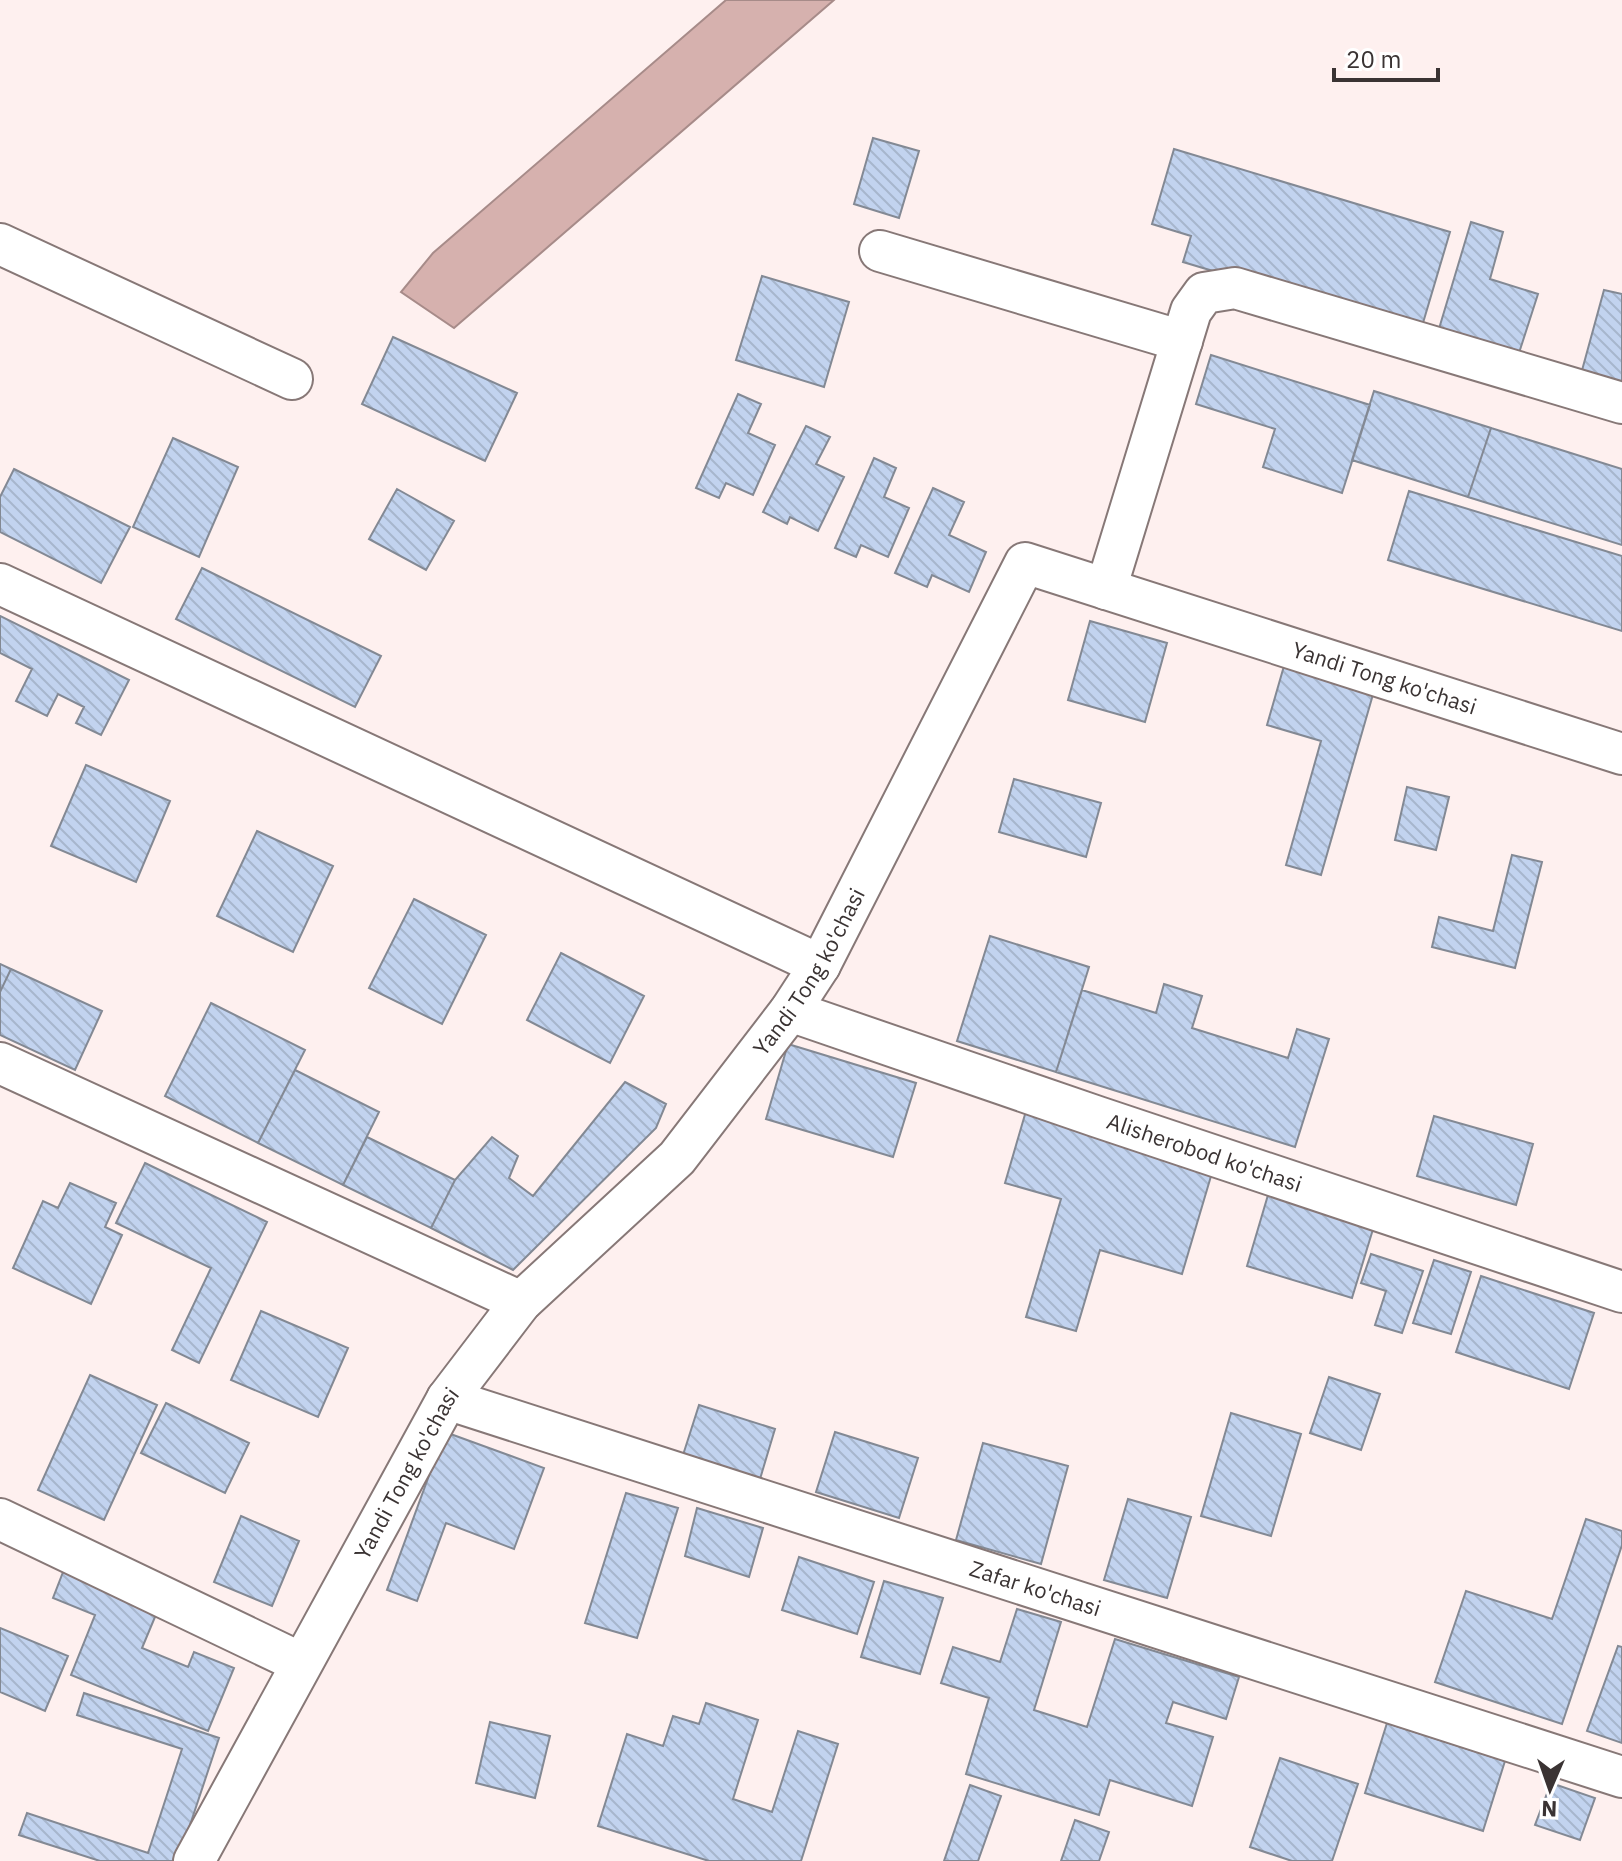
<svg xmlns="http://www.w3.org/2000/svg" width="1622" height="1861" viewBox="0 0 1622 1861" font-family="'IBM Plex Sans',sans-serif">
<defs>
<pattern id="building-back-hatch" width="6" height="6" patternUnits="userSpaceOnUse" patternTransform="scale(2)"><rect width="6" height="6" fill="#c2d3ef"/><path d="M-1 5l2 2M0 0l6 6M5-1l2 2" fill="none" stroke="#a7b6cd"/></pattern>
</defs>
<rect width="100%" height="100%" fill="#fef0ef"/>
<path fill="#d6b1ae" stroke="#a78b89" stroke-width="2" d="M726 0H834L454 328 401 292 433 253Z"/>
<path fill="url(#building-back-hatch)" stroke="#838994" stroke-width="2" d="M873 138 919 151 899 218 854 204Z
M1174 149 1450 232 1420 333 1183 262 1191 236 1152 224Z
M1471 222 1503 232 1490 279 1538 294 1518 356 1438 332Z
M762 276 849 302 824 387 736 360Z
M1604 290 1622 294V386L1581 374Z
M393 337 517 393 485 461 362 404Z
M1211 355 1370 405 1342 493 1263 467 1275 429 1196 404Z
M1374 391 1491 428 1468 497 1352 460Z
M738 394 761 404 748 433 775 445 753 495 726 483 719 498 696 488Z
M806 426 830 437 816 464 844 477 818 531 790 517 787 524 763 512Z
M1491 428 1622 469V545L1468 497Z
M173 438 238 467 199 557 133 527Z
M874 458 896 468 884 497 909 508 888 557 861 545 856 557 835 548Z
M14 469 130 527 101 583 0 532V497Z
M933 488 964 502 949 535 986 552 969 592 932 575 927 587 895 573Z
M397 489 454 521 426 570 369 539Z
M1409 491 1622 556V631L1388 560Z
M202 568 381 656 355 707 176 619Z
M0 616 129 680 101 735 76 723 84 707 58 694 47 716 16 701 32 669 0 653Z
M1090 621 1167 643 1145 722 1068 700Z
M1286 659 1376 684 1321 875 1286 865 1321 741 1267 725Z
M86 765 170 801 136 882 51 846Z
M1014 779 1101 803 1086 857 999 832Z
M1407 787 1449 797 1436 850 1395 840Z
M257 831 333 866 293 952 217 916Z
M1512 855 1542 862 1515 968 1432 947 1439 917 1493 931Z
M414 899 486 935 442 1024 369 988Z
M990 936 1089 967 1056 1072 957 1041Z
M561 953 644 996 610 1063 527 1020Z
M0 964 11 969 0 992Z
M11 969 102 1011 75 1070 0 1035V992Z
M1164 984 1202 996 1192 1028 1288 1058 1297 1029 1329 1039 1295 1147 1056 1072 1082 990 1156 1013Z
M211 1003 305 1050 258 1143 165 1096Z
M788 1044 916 1083 893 1157 766 1119Z
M295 1070 379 1112 343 1185 258 1143Z
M625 1082 666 1104 656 1128 513 1270 431 1228 455 1180 492 1137 518 1156 509 1178 533 1196Z
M1026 1111 1214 1166 1182 1274 1100 1250 1076 1331 1026 1317 1061 1199 1005 1183Z
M1434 1116 1533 1144 1516 1205 1417 1176Z
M367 1137 455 1180 431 1228 343 1185Z
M145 1163 267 1222 199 1363 172 1350 211 1268 116 1223Z
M70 1183 116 1203 105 1227 122 1235 91 1304 13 1268 43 1201 58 1208Z
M1268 1195 1374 1226 1352 1298 1247 1266Z
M1371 1254 1423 1271 1402 1333 1375 1325 1386 1291 1361 1283Z
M1434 1260 1471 1272 1451 1334 1413 1323Z
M1481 1276 1594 1313 1569 1389 1456 1352Z
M261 1311 348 1348 318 1417 231 1380Z
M90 1375 157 1405 104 1520 38 1490Z
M1329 1377 1380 1394 1361 1450 1310 1433Z
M166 1403 249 1443 225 1493 141 1453Z
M699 1405 775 1429 760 1479 683 1455Z
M1231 1413 1301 1434 1271 1536 1201 1516Z
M445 1432 544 1468 514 1549 446 1523 417 1601 387 1590Z
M835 1432 918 1458 899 1518 816 1492Z
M983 1443 1068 1466 1041 1564 956 1540Z
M626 1493 678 1508 637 1638 585 1623Z
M1128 1499 1191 1517 1167 1598 1104 1580Z
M697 1508 763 1528 749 1577 685 1556Z
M241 1516 299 1541 272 1606 214 1582Z
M1586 1519 1622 1531V1545L1562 1724 1435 1682 1466 1591 1552 1619Z
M799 1557 874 1582 857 1634 782 1610Z
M65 1567 160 1605 142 1648 188 1667 194 1652 234 1668 208 1731 71 1675 95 1615 53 1598Z
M884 1581 943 1598 920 1674 861 1657Z
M1017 1609 1061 1622 1034 1710 1087 1727 1115 1639 1239 1677 1226 1719 1173 1702 1166 1723 1213 1737 1192 1806 1110 1780 1099 1815 966 1774 989 1698 941 1683 953 1647 1000 1662Z
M0 1628 68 1656 45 1711 0 1692Z
M1618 1646 1622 1647V1743L1587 1731Z
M84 1693 219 1738 178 1861H100L19 1835 27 1813 148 1853 182 1749 77 1715Z
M706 1703 758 1720 733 1799 772 1812 798 1731 838 1744 801 1861H709L598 1826 627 1734 663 1746 673 1716 699 1724Z
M490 1722 550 1736 535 1798 476 1783Z
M1387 1723 1505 1761 1483 1831 1365 1793Z
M1280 1758 1358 1784 1332 1861H1292L1250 1847Z
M1551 1783 1595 1798 1580 1840 1535 1825Z
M970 1785 1001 1796 978 1861H944Z
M1075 1820 1109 1832 1099 1861H1061Z"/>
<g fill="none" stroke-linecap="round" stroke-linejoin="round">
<g stroke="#877877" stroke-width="44">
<g id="minor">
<path d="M0 244 292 379"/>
<path d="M880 251 1182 341"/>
<path d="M0 584 820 965"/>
<path d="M1106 589 1191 311 1204 293 1235 288 1622 403"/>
<path id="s1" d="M790 1011 1098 1117 1622 1292"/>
<path d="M0 1063 521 1302"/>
<path id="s2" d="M447 1399 1622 1777"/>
<path d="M0 1519 301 1663"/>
<path id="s3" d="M194 1861 447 1399 521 1302 677 1158 790 1011 820 965 1025 563 1622 754"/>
</g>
</g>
<use href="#minor" stroke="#fff" stroke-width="40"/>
</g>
<g text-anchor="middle" stroke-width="6" stroke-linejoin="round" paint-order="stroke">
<g font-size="22" fill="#3a3333" stroke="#fff">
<text dy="8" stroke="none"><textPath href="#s3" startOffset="1930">Yandi Tong ko'chasi</textPath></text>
<text dy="8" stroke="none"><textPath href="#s3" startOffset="1090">Yandi Tong ko'chasi</textPath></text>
<text dy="8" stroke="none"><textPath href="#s1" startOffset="438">Alisherobod ko'chasi</textPath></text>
<text dy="8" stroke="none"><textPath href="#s3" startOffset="442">Yandi Tong ko'chasi</textPath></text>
<text dy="8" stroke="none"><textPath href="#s2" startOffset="618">Zafar ko'chasi</textPath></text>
</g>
</g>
<g transform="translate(1550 1789) rotate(182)" stroke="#ffffff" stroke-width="6" paint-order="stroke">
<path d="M0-6L14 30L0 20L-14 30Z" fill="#3a3333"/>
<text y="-12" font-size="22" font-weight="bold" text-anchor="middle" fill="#3a3333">N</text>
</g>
<path d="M1334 68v12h104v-12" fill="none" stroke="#3a3333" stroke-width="4"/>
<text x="1346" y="68" font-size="24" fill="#3a3333" stroke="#ffffff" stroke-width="6" paint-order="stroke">20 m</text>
</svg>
